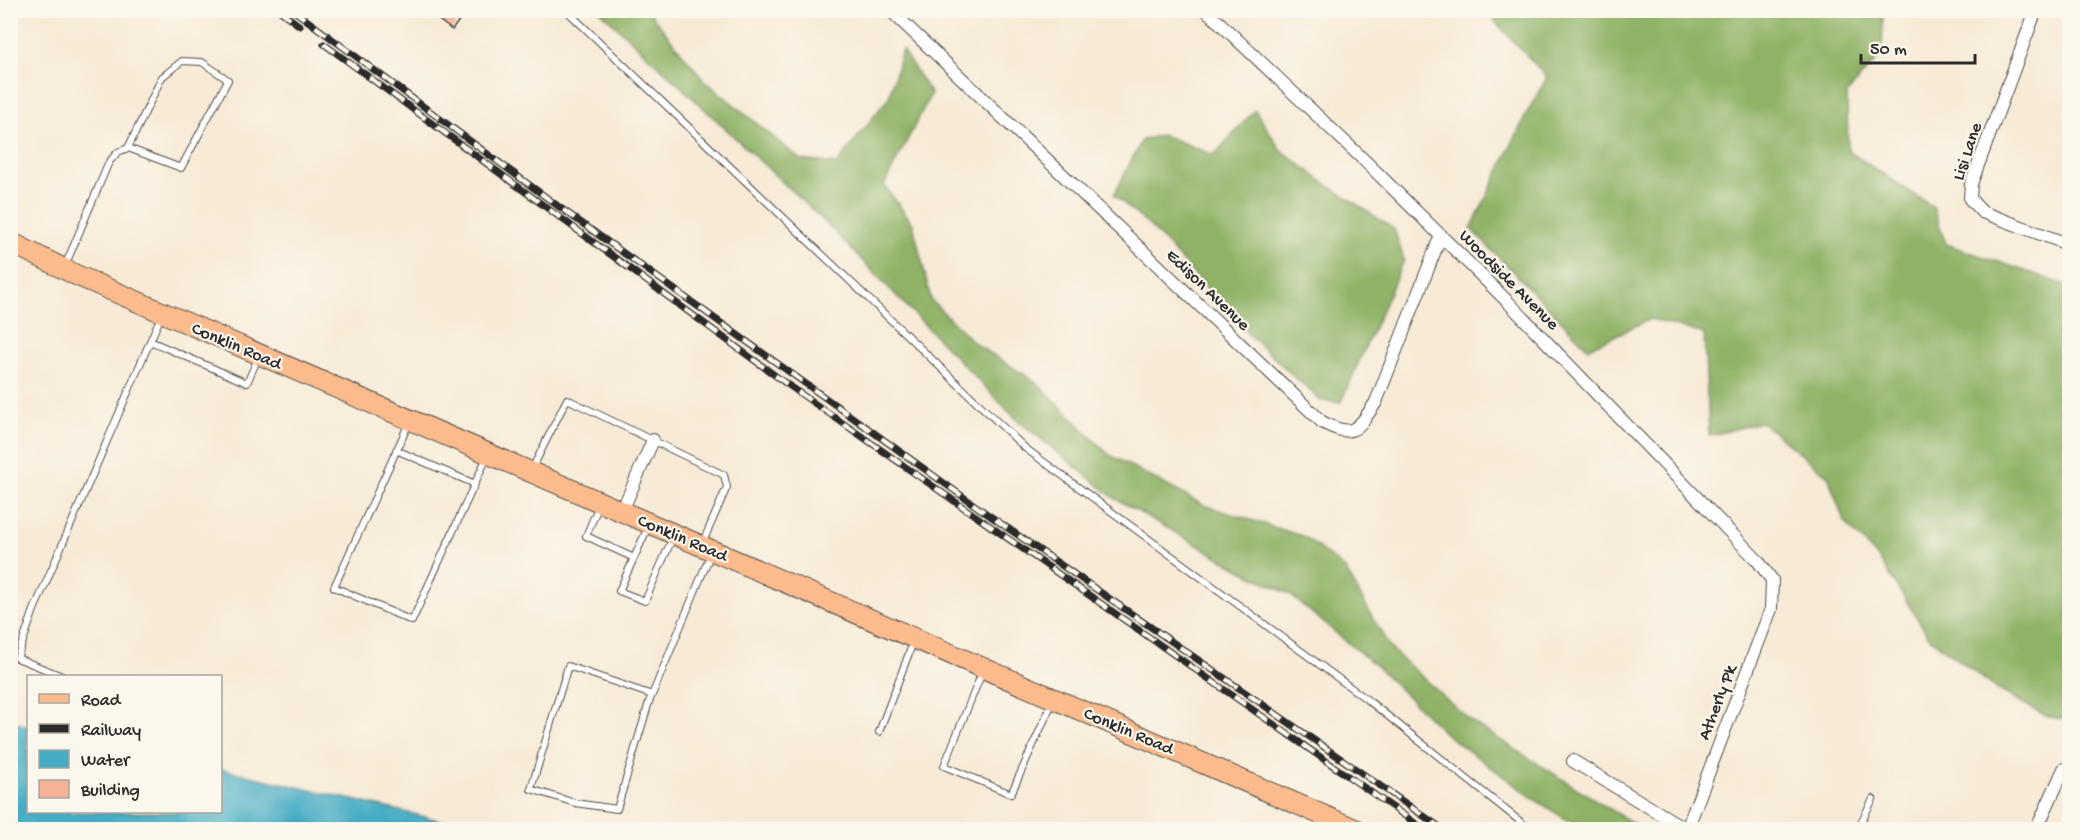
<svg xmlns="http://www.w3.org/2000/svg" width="2080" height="840" viewBox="0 0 2080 840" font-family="'Gochi Hand',sans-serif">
<rect width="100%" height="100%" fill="#fbf7ec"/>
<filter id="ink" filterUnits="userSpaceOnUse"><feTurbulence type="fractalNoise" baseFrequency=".0167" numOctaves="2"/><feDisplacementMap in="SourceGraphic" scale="12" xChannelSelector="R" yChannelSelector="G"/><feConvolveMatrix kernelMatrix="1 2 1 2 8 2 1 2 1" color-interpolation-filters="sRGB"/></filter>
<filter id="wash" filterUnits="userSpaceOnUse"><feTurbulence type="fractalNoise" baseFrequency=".008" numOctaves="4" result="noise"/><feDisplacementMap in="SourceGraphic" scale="24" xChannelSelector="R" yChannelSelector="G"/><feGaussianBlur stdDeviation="1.35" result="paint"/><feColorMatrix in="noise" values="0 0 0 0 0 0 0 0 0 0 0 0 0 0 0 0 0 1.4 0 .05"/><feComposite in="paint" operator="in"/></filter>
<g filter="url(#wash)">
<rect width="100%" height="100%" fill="#f7ead6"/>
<path fill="#8fb266" stroke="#5d6e48" stroke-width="1.5" d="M600 11H648L704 80 801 160 837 164 889 97 902 50 931 94 884 185 913 224 931 300 974 343 1036 382 1108 454 1203 505 1305 537 1345 569 1390 648 1473 723 1642 829H1581L1534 799 1447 735 1376 666 1289 594 1245 572 1114 498 1015 418 825 222Z
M1485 11H1883L1882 54 1847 93 1848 151 1933 207 1946 244 2069 286V720L2048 717 1997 689 1930 638 1880 560 1844 521 1828 476 1761 422 1709 436 1704 334 1650 319 1588 348 1471 229 1527 113 1547 77Z
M1255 110 1280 149 1323 182 1394 229 1404 260 1341 402 1321 401 1249 335 1152 228 1114 195 1142 140 1163 135 1214 155Z"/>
<path fill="#44acc3" stroke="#386c77" stroke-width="1.5" d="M11 722 28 726V812H220L221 769 477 829H11Z"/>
<g id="blocks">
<path fill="#f5b296" d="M426 10H467L452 30Z"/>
</g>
</g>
<g filter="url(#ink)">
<use href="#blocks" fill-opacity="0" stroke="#4a4845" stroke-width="1.5"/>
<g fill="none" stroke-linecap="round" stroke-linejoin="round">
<g stroke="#4a4845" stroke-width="8">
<path id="service" d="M566 10 1025 448 1369 701 1531 830
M65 266 109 162 118 152 128 148 181 168 228 80 202 62 182 61 162 77 128 148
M150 341 247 383 258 358
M409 423 334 587 412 621 487 457
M396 450 475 484
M532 469 567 399 724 475 727 487 703 542
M599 505 586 536 634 558
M649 525 619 591 645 601 673 537
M983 670 944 766 1011 794 1053 701
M62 676 17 658 34 610 161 316
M652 695 568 666 531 789 575 803 617 809 649 702 652 695 711 553
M879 732 914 640
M1857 830 1873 799"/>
</g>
<g stroke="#4a4845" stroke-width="14">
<path id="minor" d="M890 10 1322 422C1354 439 1357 430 1376 402L1441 235
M1206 10 1365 161 1506 300 1758 561 1772 580 1771 609 1687 829
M2036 10 1971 184 1970 199 1982 212 2070 245
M622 511 653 440
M1573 761 1687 830
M2036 830 2064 769"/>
</g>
<g stroke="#4a4845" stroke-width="22">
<path id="primary" d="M10 242 76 275 1357 830"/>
</g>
<use href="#service" stroke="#fff" stroke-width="6"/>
<use href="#minor" stroke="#fff" stroke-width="12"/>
<use href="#primary" stroke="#fbbb8c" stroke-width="20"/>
<g stroke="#2b2b2b" stroke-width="7">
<path id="rail" d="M279 10 300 26
M293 10 558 206 983 511 1444 830
M324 44 784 382 1425 830"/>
</g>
<use href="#rail" stroke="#fbf7ec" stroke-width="4.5" stroke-dasharray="14" stroke-linecap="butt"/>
</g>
</g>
<g text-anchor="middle" stroke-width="4.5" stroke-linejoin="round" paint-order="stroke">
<g font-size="18" fill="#2b2b2b" stroke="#fbf7ec">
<text transform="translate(1966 151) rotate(-71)" y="6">Lisi Lane</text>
<text transform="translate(1510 279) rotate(45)" y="6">Woodside Avenue</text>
<text transform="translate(1209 289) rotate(44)" y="6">Edison Avenue</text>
<text transform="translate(237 345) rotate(23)" y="6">Conklin Road</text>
<text transform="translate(683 537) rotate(23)" y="6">Conklin Road</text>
<text transform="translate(1716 702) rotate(-69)" y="6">Atherly Pk</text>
<text transform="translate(1129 730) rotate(23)" y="6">Conklin Road</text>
</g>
</g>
<rect width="2080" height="840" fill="none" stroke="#fbf7ec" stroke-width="36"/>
<rect x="27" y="675" width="195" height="138" fill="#fbf7ec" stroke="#a8a59f" stroke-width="1.5"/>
<rect x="39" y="694" width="30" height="9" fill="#fbbb8c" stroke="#a8a59f" stroke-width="1.5"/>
<text x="81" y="705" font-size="18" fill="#2b2b2b">Road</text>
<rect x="39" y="724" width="30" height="9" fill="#2b2b2b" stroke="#a8a59f" stroke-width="1.5"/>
<text x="81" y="735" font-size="18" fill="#2b2b2b">Railway</text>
<rect x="39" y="750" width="30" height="18" fill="#44acc3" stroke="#a8a59f" stroke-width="1.5"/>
<text x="81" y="765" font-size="18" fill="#2b2b2b">Water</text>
<rect x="39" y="780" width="30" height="18" fill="#f5b296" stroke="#a8a59f" stroke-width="1.5"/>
<text x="81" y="795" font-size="18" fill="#2b2b2b">Building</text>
<path d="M1861 54v9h114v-9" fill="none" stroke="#2b2b2b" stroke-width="3"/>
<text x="1870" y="54" font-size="18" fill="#2b2b2b" stroke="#fbf7ec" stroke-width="4.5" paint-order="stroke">50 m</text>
</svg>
